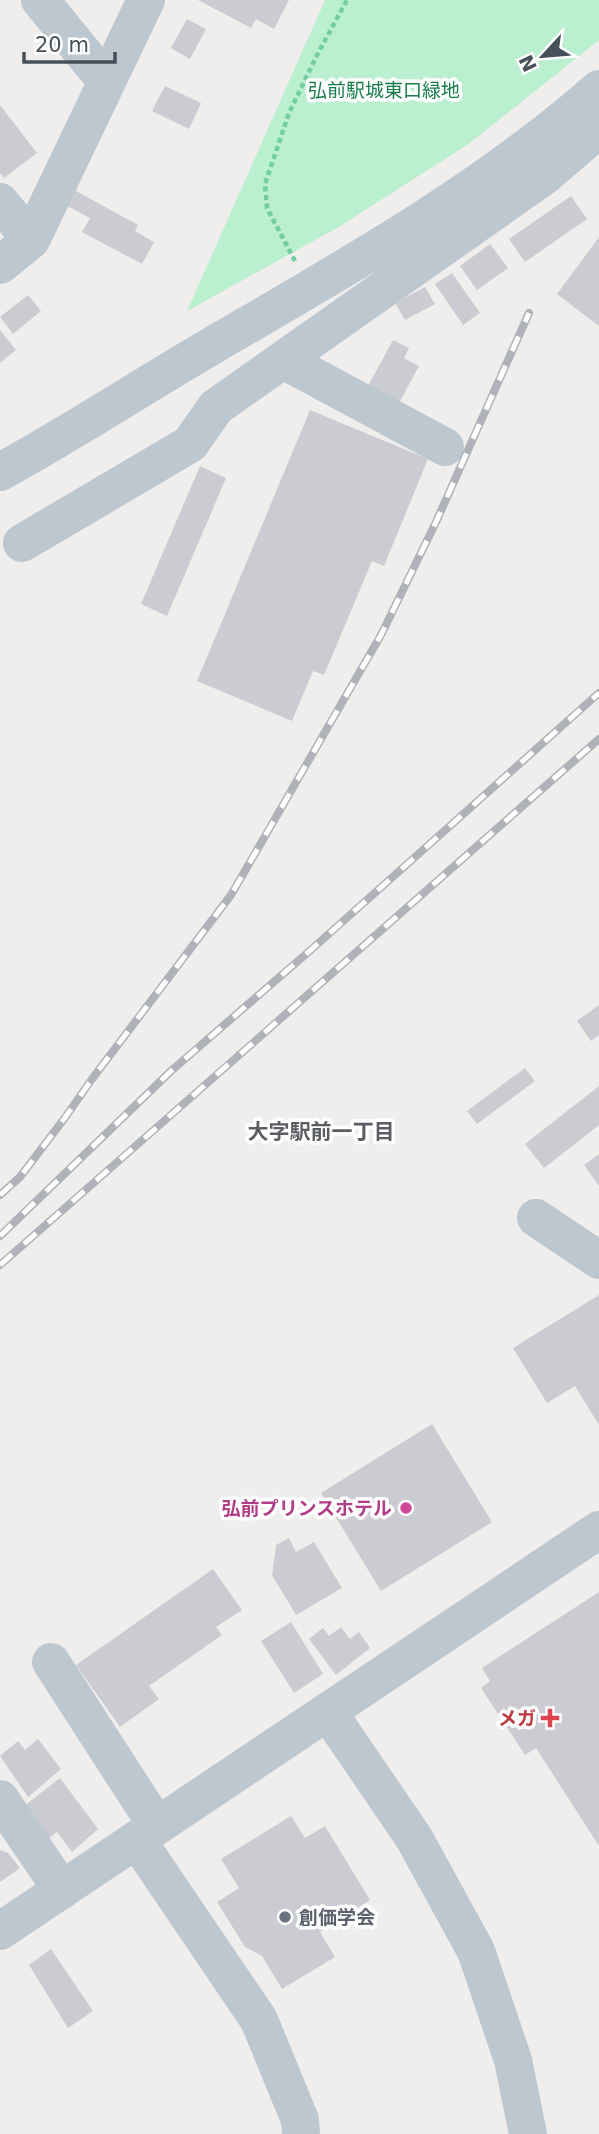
<svg xmlns="http://www.w3.org/2000/svg" width="599" height="2134" viewBox="0 0 599 2134" font-family="'DejaVu Sans','Noto Sans JP',sans-serif">
<rect width="100%" height="100%" fill="#f0eded"/>
<path fill="#baefcf" d="M325 0H599V40L470 143 337 228 187 311Z"/>
<path fill="#caccd2" d="M198 0H289L274 29 256 19 251 28Z
M187 19 206 29 190 59 171 48Z
M165 86 201 103 189 129 152 111Z
M0 105 37 153 4 178 0 173Z
M74 190 138 225 135 231 154 242 142 264 82 232 90 218 65 205Z
M571 196 587 219 525 262 509 239Z
M599 237V326L557 294Z
M490 244 508 268 477 290 460 266Z
M452 273 480 313 463 325 435 284Z
M425 287 435 304 405 320 395 303Z
M28 295 41 311 13 334 0 317Z
M0 330 16 350 0 363Z
M393 340 409 348 404 358 419 366 399 403 368 386Z
M310 410 428 459 384 566 372 561 324 675 313 671 292 721 197 681Z
M200 466 226 478 167 616 141 604Z
M599 1005V1035L591 1041 577 1021Z
M525 1068 535 1081 477 1124 467 1111Z
M599 1086V1125L544 1168 525 1144Z
M599 1154V1186L584 1165Z
M599 1295V1425L575 1386 547 1403 513 1348Z
M432 1424 492 1522 381 1591 321 1493Z
M289 1538 296 1552 314 1542 342 1588 296 1615 272 1575 276 1545Z
M213 1569 242 1610 216 1627 222 1635 149 1686 159 1699 120 1727 76 1665Z
M599 1592V1846L536 1748 525 1755 481 1688 490 1681 482 1668Z
M291 1622 323 1674 294 1693 261 1641Z
M341 1627 350 1639 359 1632 370 1648 336 1675 309 1639 323 1628 329 1636Z
M38 1739 61 1769 28 1797 0 1756 18 1741 25 1750Z
M60 1778 98 1829 72 1852 57 1832 49 1838 24 1806Z
M291 1816 305 1838 325 1826 370 1900 320 1932 335 1957 282 1989 262 1956 245 1947 217 1902 239 1888 221 1859Z
M0 1850 8 1853 20 1868 0 1882Z
M51 1949 93 2011 68 2028 29 1965Z"/>
<g fill="none" stroke-linecap="round" stroke-linejoin="round">
<path stroke="#72cda1" stroke-width="4.5" stroke-dasharray="5 3.5" stroke-linecap="butt" d="M295 261 267 208 265 184 289 113 316 57 347 0"/>
<path stroke="#bdc7d0" stroke-width="38" d="M40 0 106 81
M0 202 31 240
M0 265 31 240 146 0
M283 360 445 447
M0 472C73 432 143 386 215 344 347 267 483 191 599 89
M22 543 190 444 216 407 543 177 599 129
M536 1218 599 1260
M51 1662 157 1826
M328 1712 414 1838 476 1951 513 2060 528 2134
M0 1799 62 1890
M137 1840 259 2020 300 2120 301 2134
M0 1931 599 1530"/>
<g stroke="#afb2b8" stroke-width="8">
<path id="rail" d="M0 1195 20 1177 64 1119 92 1079 231 895 381 635 436 522 529 313
M0 1236 171 1071 313 948 599 693
M0 1265 599 739"/>
</g>
<use href="#rail" stroke="#fff" stroke-width="5" stroke-dasharray="16" stroke-linecap="butt"/>
</g>
<circle fill="#d1479c" stroke="#fff" stroke-width="2.5" cx="406" cy="1508" r="7"/>
<path fill="#e0444e" stroke="#fff" stroke-width="2.5" d="M546.5 1707.5h7v7h7v7h-7v7h-7v-7h-7v-7h7z"/>
<circle fill="#6b7280" stroke="#fff" stroke-width="2.5" cx="285" cy="1917" r="7"/>
<g text-anchor="middle" stroke-width="7" stroke-linejoin="round" paint-order="stroke">
<g font-size="19" fill="#167c4a" stroke="#fff">
<text x="384" y="97">弘前駅城東口緑地</text>
</g>
<g font-size="19" font-weight="bold" fill="#b23c85" stroke="#fff" text-anchor="end">
<text x="392" y="1515">弘前プリンスホテル</text>
</g>
<g font-size="19" font-weight="bold" fill="#be3a42" stroke="#fff" text-anchor="end">
<text x="536" y="1725">メガ</text>
</g>
<g font-size="19" font-weight="bold" fill="#5b616d" stroke="#fff" text-anchor="start">
<text x="299" y="1924">創価学会</text>
</g>
<g font-size="21" font-weight="bold" fill="#5a5d62" stroke="#fff">
<text x="321" y="1139">大字駅前一丁目</text>
</g>
</g>
<g transform="translate(543 56) rotate(244)" stroke="#ffffff" stroke-width="5" paint-order="stroke">
<path d="M0-5L12 26L0 18L-12 26Z" fill="#45505b"/>
<text y="-10" font-size="19" font-weight="bold" text-anchor="middle" fill="#45505b">N</text>
</g>
<path d="M24 52v10h91v-10" fill="none" stroke="#45505b" stroke-width="3.5"/>
<text x="35" y="52" font-size="21" fill="#45505b" stroke="#ffffff" stroke-width="5" paint-order="stroke">20 m</text>
</svg>
